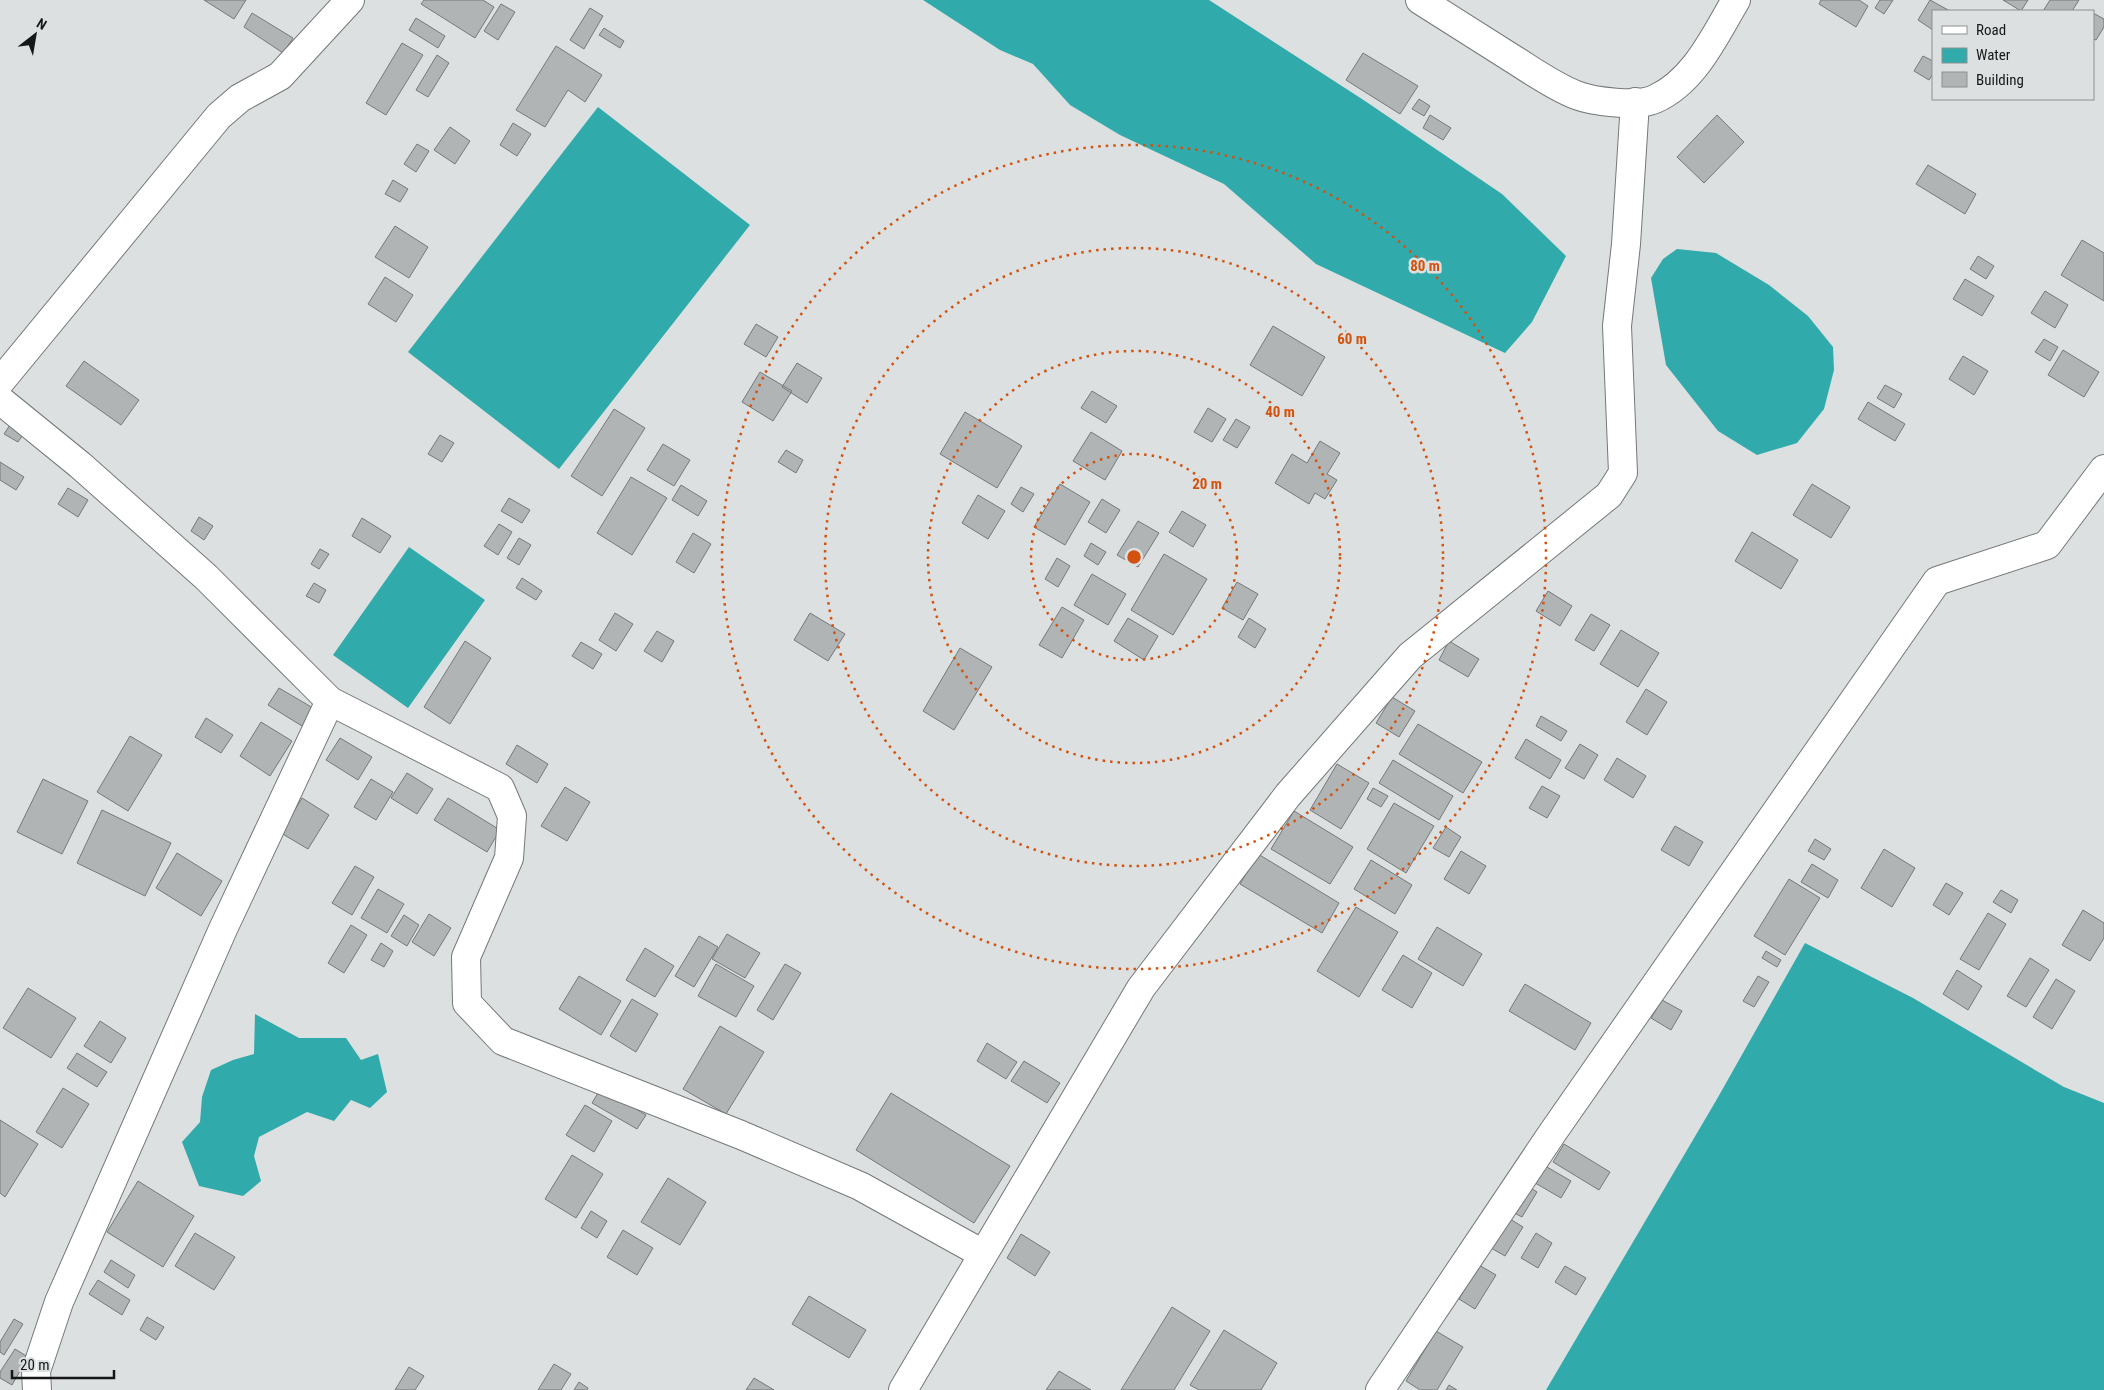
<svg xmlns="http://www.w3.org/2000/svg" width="2104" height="1390" viewBox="0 0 2104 1390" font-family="'Roboto Condensed',sans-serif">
<rect width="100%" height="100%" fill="#dce0e0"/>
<path fill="#31aaab" d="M923 0H1209L1365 101 1502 194 1566 256 1532 322 1505 353 1316 264 1224 184 1120 135 1070 105 1033 64 1000 50Z
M598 107 750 225 559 469 408 352Z
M1677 249 1716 253 1769 285 1808 316 1833 347 1834 370 1824 409 1797 443 1757 455 1718 431 1666 365 1651 278 1663 259Z
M409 547 485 600 408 708 333 655Z
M1805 943 1913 998 2064 1087 2104 1103V1390H1546L1717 1099Z
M255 1014 299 1038H346L361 1060 378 1054 387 1092 370 1108 351 1100 334 1121 307 1112 259 1137 254 1156 261 1181 243 1196 199 1186 182 1142 200 1122 202 1097 211 1070 233 1060 254 1054Z"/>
<path fill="#b0b4b4" stroke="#767979" d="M204 0H246L234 19Z
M424 0H483L494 7 475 38 421 4Z
M1821 0H1859L1868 6 1856 27 1819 4Z
M1880 0H1893L1884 14 1875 8Z
M1930 0 1950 11H1933V30L1918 20Z
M2003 0H2028L2021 11Z
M2050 0H2079L2072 11H2043Z
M501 4 515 12 498 40 484 31Z
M590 8 603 16 584 49 570 40Z
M252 13 293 38 283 53 244 27Z
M2093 13 2104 19V27L2096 40 2093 39Z
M416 18 445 36 438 48 409 30Z
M604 28 624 41 620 48 599 35Z
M402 43 423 55 386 115 366 103Z
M556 46 602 75 585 102 568 90 545 127 516 110Z
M1363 53 1418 86 1400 114 1346 80Z
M437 55 449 63 428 97 416 90Z
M1923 56 1933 61V74L1929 80 1914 71Z
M1419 99 1430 106 1424 116 1412 109Z
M1430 115 1451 128 1443 140 1423 128Z
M1717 115 1744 142 1704 183 1677 157Z
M513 123 531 134 517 156 500 145Z
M450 127 470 141 455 164 434 150Z
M417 144 429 151 416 172 404 164Z
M1928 165 1976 194 1965 214 1916 184Z
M393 180 408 189 400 202 385 194Z
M395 226 428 247 409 278 375 257Z
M2082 240 2104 253V301L2061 275Z
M1978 256 1994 266 1986 279 1970 269Z
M385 277 413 295 396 322 368 304Z
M1965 279 1994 296 1982 316 1953 299Z
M2045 291 2068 305 2055 328 2031 313Z
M756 324 778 337 766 357 744 344Z
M1273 326 1325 357 1302 396 1250 365Z
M2044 339 2058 347 2050 361 2035 352Z
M2063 350 2099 372 2084 397 2048 375Z
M1963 356 1988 371 1974 395 1949 379Z
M84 361 139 400 121 425 66 386Z
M797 363 822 378 807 403 782 387Z
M760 372 792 391 773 421 742 402Z
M1885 385 1902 394 1894 408 1877 398Z
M1092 391 1117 406 1106 423 1081 408Z
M1868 402 1905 424 1895 441 1858 419Z
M1208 408 1226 419 1212 442 1194 432Z
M614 409 645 428 602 496 571 476Z
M965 412 1022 446 997 488 940 454Z
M1236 419 1250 427 1237 448 1223 440Z
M10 425 24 433 18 442 4 434Z
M1091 432 1122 451 1105 480 1073 461Z
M440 435 454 443 442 462 428 454Z
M1320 441 1340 453 1327 474 1337 480 1325 499 1315 493 1309 504 1275 483 1292 454 1307 463Z
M663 444 690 460 674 486 647 470Z
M786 450 803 460 796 473 778 462Z
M0 462 24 477 16 490 0 480Z
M631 477 667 498 632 555 597 533Z
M1060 484 1090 502 1065 545 1034 527Z
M1812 484 1850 507 1831 538 1793 515Z
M681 485 707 501 698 516 672 500Z
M1021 487 1034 494 1023 512 1011 504Z
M68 488 88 500 78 517 58 504Z
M978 495 1005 511 988 539 962 523Z
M509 498 530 510 522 523 501 511Z
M1102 499 1120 510 1106 533 1088 522Z
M1182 511 1206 525 1193 547 1169 532Z
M199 517 213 526 204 540 191 531Z
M362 518 391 536 380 553 352 536Z
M1138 521 1159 533 1138 567 1117 555Z
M499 524 512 532 498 555 484 546Z
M1752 532 1798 560 1781 589 1735 561Z
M693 533 711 544 694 573 676 562Z
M519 538 531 545 519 565 507 558Z
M1091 543 1106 552 1098 565 1084 556Z
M320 549 329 554 319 569 311 564Z
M1164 554 1207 579 1173 635 1131 610Z
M1057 558 1070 566 1058 587 1045 579Z
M1092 574 1126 594 1108 625 1074 605Z
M522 578 542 591 536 600 516 588Z
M1237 582 1258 594 1243 620 1222 608Z
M314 583 326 590 319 603 306 596Z
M1548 591 1572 606 1560 626 1536 611Z
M1062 607 1084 620 1062 658 1039 645Z
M615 613 633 624 616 651 599 640Z
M810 613 845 634 828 661 794 640Z
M1591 614 1610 625 1594 651 1575 640Z
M1128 618 1158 636 1144 660 1114 641Z
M1249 618 1266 629 1255 648 1238 637Z
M1621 630 1659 653 1638 687 1600 664Z
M657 631 674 641 662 662 644 651Z
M465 641 491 658 450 724 424 707Z
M1449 641 1479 659 1468 677 1439 660Z
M581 642 602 654 593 669 572 656Z
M960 648 992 667 954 730 923 711Z
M279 688 313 708 302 726 268 705Z
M1646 689 1667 702 1647 735 1626 722Z
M1392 697 1415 711 1399 737 1376 723Z
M1541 716 1567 731 1561 741 1536 726Z
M206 718 233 735 221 753 195 737Z
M261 722 292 741 270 776 240 756Z
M1418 724 1482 762 1463 793 1399 754Z
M130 736 162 755 128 811 97 792Z
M340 738 372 757 358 780 326 760Z
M1526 739 1561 760 1550 779 1515 758Z
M1580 744 1598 755 1584 779 1565 768Z
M517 745 548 764 537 783 506 764Z
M1617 758 1646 776 1633 798 1604 780Z
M1393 760 1453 796 1439 820 1379 783Z
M1337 764 1369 783 1341 829 1310 810Z
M407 773 433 789 417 814 391 798Z
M43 779 88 801 62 854 17 832Z
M371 779 393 792 376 820 354 807Z
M1542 786 1560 796 1547 818 1529 808Z
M565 787 590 802 567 841 541 826Z
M1373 788 1388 796 1381 807 1367 799Z
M302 798 329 815 308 849 281 833Z
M448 798 500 830 487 852 434 820Z
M1394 803 1434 826 1406 873 1367 849Z
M102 810 171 843 145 896 77 863Z
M1294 811 1353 847 1330 884 1271 849Z
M1675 826 1703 842 1689 866 1661 850Z
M1446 827 1461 837 1449 857 1433 848Z
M1815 839 1831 849 1824 860 1808 851Z
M1884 849 1915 868 1892 907 1861 888Z
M1461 851 1486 866 1469 894 1444 879Z
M177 853 222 881 201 916 156 888Z
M1258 854 1339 903 1322 933 1240 884Z
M1371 860 1412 885 1395 914 1354 889Z
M1812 864 1838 880 1828 898 1801 882Z
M355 866 374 877 352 915 332 903Z
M1789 879 1820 898 1785 955 1754 936Z
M1946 883 1963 893 1949 915 1933 905Z
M378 889 404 904 387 933 361 918Z
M2001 890 2018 900 2011 913 1993 902Z
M1356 907 1398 932 1359 997 1317 971Z
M2083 910 2104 923V938L2090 961 2062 945Z
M1988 913 2006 924 1979 970 1960 959Z
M429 914 451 928 434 956 412 942Z
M404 915 419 925 407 946 391 936Z
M351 925 367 935 344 973 328 963Z
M1437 927 1482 954 1463 986 1418 959Z
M727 934 760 953 745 978 712 959Z
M699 936 718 947 694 987 675 976Z
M381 943 393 951 384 967 371 960Z
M645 948 674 966 655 997 626 980Z
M1766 951 1781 960 1777 967 1762 958Z
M1403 955 1432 973 1412 1008 1382 990Z
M2030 958 2049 970 2026 1007 2007 996Z
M716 964 754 986 736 1017 698 996Z
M785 964 801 973 773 1020 757 1010Z
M1957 970 1982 986 1968 1010 1943 994Z
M579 976 621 1001 601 1035 559 1009Z
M1758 976 1769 982 1754 1007 1743 1001Z
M2056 979 2075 991 2052 1029 2033 1017Z
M1525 984 1591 1023 1575 1050 1509 1011Z
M28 988 76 1018 51 1058 3 1028Z
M632 999 658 1014 636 1052 610 1036Z
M1662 1000 1682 1011 1671 1030 1651 1018Z
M100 1021 126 1038 111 1063 84 1046Z
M720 1026 764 1052 726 1114 683 1089Z
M987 1043 1017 1062 1006 1079 977 1061Z
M77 1053 107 1072 97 1087 67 1068Z
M1024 1061 1060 1083 1047 1103 1011 1081Z
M63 1088 89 1104 62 1148 36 1132Z
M601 1088 646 1115 637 1129 592 1103Z
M891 1093 1010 1166 974 1223 856 1150Z
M585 1105 612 1121 594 1152 566 1135Z
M0 1120 38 1144 5 1197 0 1193Z
M1564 1144 1610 1172 1599 1190 1553 1162Z
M572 1155 603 1174 576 1218 545 1199Z
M1540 1163 1571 1181 1561 1198 1530 1180Z
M668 1178 706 1202 680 1245 641 1222Z
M138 1181 194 1216 163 1267 107 1232Z
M1521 1182 1537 1192 1522 1217 1505 1208Z
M591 1211 607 1221 597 1238 581 1228Z
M1502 1214 1523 1227 1505 1256 1484 1244Z
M623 1230 653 1248 637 1275 607 1257Z
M195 1233 235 1257 214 1290 175 1266Z
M1536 1233 1552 1243 1538 1268 1521 1258Z
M1021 1234 1050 1252 1035 1276 1007 1258Z
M111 1260 135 1275 128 1288 104 1272Z
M1479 1265 1496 1275 1475 1309 1459 1299Z
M1565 1266 1586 1278 1576 1295 1555 1282Z
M98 1280 130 1300 122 1315 89 1294Z
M809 1296 866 1330 849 1358 792 1324Z
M1172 1307 1210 1331 1174 1390H1121Z
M147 1317 164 1327 156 1340 140 1330Z
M14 1319 23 1324 4 1355 0 1352V1342Z
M1224 1330 1277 1363 1261 1390H1199L1190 1385Z
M1436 1331 1463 1347 1437 1390H1420L1406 1381Z
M15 1349 28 1357 12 1385 0 1378V1372Z
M554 1364 571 1374 561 1390H538Z
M409 1367 424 1376 415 1390H395Z
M1059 1371 1091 1390H1046Z
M754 1378 774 1390H746Z
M579 1382 588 1388 587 1390H574Z
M1449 1385 1457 1390H1446Z"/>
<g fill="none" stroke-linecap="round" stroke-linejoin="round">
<g stroke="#757878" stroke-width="30">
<path id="minor" d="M0 382 219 116 240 98 280 76 350 0
M0 400 80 465 206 577 330 701 500 788 512 816 509 858 466 957 467 1003 503 1041 741 1135 860 1186 983 1254
M37 1390 36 1371 59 1302 223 929 330 701
M903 1390 1141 988 1288 795 1410 656 1609 495 1623 473 1617 326 1626 244 1635 102
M1380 1390 1553 1132 1937 581 2047 545 2104 469"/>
</g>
<g stroke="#757878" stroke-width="30">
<path id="secondary" d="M1420 0C1450 19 1480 38 1510 57 1531 70 1553 86 1576 95 1594 102 1638 107 1655 99 1695 81 1715 35 1736 0"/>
</g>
<use href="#minor" stroke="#fff" stroke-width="28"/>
<use href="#secondary" stroke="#fff" stroke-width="28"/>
</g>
<g fill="none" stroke="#d3520d" stroke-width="2.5" stroke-dasharray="2.5 5">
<circle cx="1134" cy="557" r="103"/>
<circle cx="1134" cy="557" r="206"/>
<circle cx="1134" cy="557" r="309"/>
<circle cx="1134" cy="557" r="412"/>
</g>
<circle cx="1134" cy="557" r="8" fill="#d3520d" stroke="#dce0e0" stroke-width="2.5"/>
<g font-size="15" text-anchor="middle" font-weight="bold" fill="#d3520d" stroke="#dce0e0" stroke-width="5" stroke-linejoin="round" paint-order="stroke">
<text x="1425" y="271">80 m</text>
<text x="1352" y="344">60 m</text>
<text x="1280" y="417">40 m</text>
<text x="1207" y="489">20 m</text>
</g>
<rect x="1932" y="10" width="162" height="90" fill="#dce0e0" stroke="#8d9090"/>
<rect x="1942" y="26" width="25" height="8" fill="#ffffff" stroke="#8d9090"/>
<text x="1976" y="35" font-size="15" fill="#161717">Road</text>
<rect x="1942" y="48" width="25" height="15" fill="#31aaab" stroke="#8d9090"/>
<text x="1976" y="60" font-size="15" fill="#161717">Water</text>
<rect x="1942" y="72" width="25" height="15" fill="#b0b4b4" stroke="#8d9090"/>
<text x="1976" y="85" font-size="15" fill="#161717">Building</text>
<g transform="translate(35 35) rotate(31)" stroke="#dce0e0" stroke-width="4" paint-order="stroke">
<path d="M0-4L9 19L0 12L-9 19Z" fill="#161717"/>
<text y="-8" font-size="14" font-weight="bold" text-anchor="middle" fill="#161717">N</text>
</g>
<path d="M12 1370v8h102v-8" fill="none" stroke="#161717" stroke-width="2.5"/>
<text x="20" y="1370" font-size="15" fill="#161717" stroke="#dce0e0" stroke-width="4" paint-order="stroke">20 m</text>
</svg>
